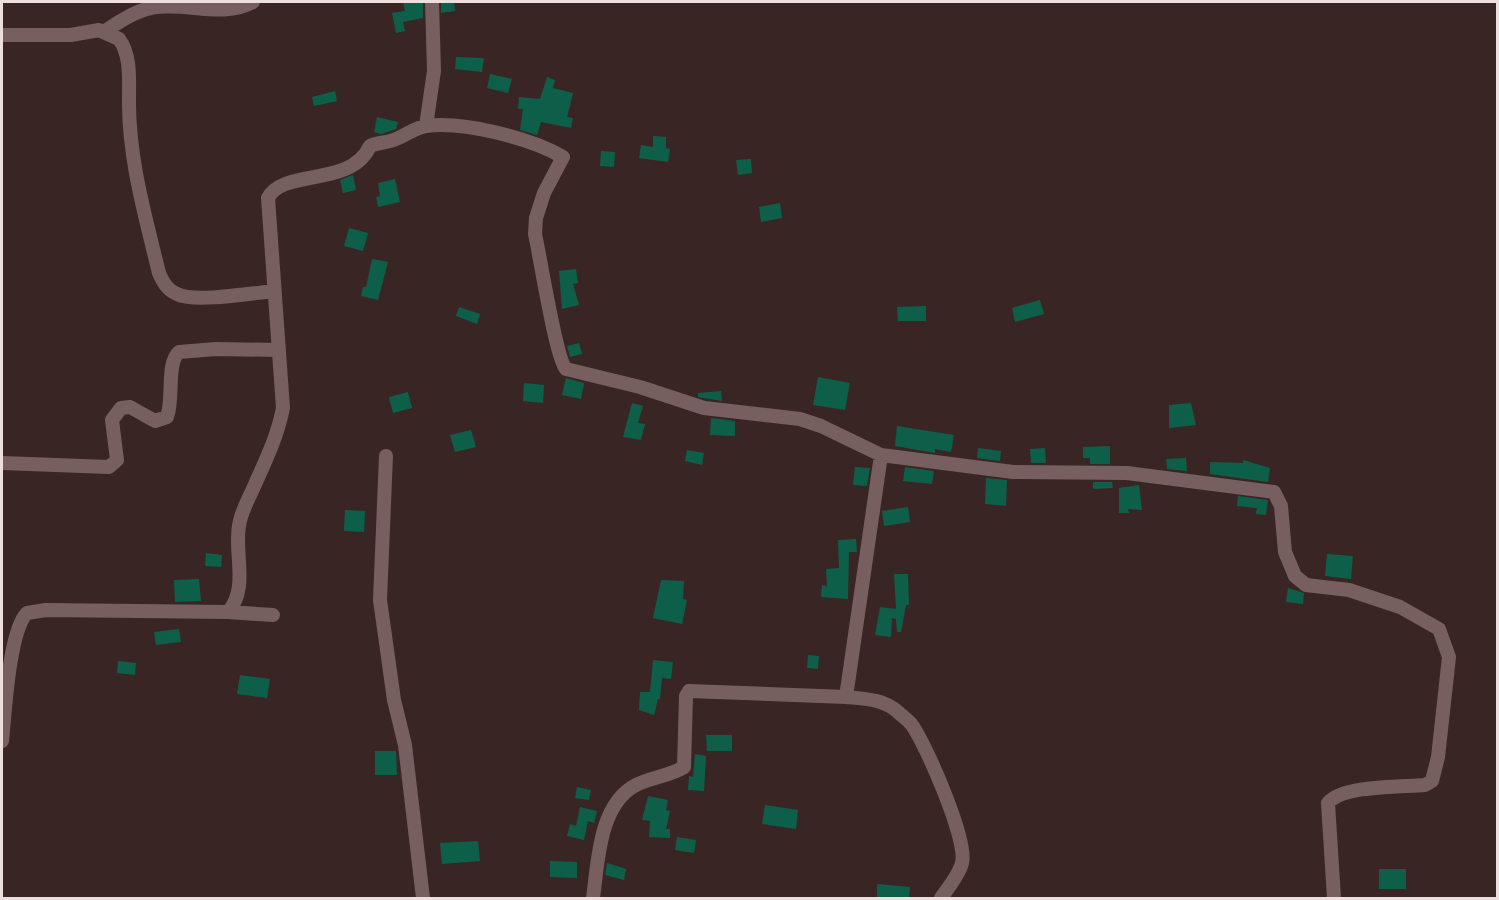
<svg xmlns="http://www.w3.org/2000/svg" width="1499" height="900" viewBox="0 0 1499 900" font-family="Lato,sans-serif">
<rect width="100%" height="100%" fill="#392624"/>
<path fill="#0e5f49" d="M403 2H423V18L403 22 405 31 396 33 392 13 405 11Z
M441 2H454L455 11 441 13Z
M456 57 484 58 482 72 455 69Z
M490 74 512 79 508 93 487 88Z
M547 77 555 80 553 88 573 93 567 117 573 118 571 128 541 122 537 135 520 130 523 109H518L519 97 540 99Z
M335 91 337 101 314 106 312 97Z
M377 117 398 122 396 129 381 134 374 132Z
M653 136 666 137V148L670 149 668 162 639 158 641 145 653 147Z
M601 151 615 152 614 167 600 166Z
M751 159 752 173 738 175 736 160Z
M353 175 356 190 343 193 340 180Z
M395 179 400 202 378 207 376 197 380 196 378 183Z
M780 203 782 218 761 222 759 207Z
M349 228 368 233 363 251 344 246Z
M372 259 388 262 378 300 361 296 363 287H366Z
M576 269 578 283 573 284 579 305 562 309 559 271Z
M1040 300 1044 314 1015 322 1012 308Z
M926 306V321H898L897 307Z
M459 307 480 314 477 324 456 316Z
M579 343 582 354 570 357 567 346Z
M818 377 850 383 845 410 813 405Z
M566 378 584 383 581 399 562 395Z
M524 383 544 385 543 403 523 401Z
M721 391 722 401 698 397V393Z
M408 392 412 408 393 413 389 397Z
M632 403 643 406 638 423 645 424 641 440 623 437Z
M1191 403 1196 425 1169 428V405Z
M711 418 735 421V436L710 435Z
M897 426 954 435 951 452 935 449V453L895 446Z
M471 430 476 447 455 452 450 435Z
M1110 446V464H1090V458H1083V447Z
M978 448 1001 451 1000 461 977 458Z
M1045 448 1046 463H1031L1030 449Z
M687 450 704 453 702 465 685 461Z
M1186 458 1187 471 1167 469 1166 459Z
M1243 460 1270 468 1268 482 1210 474V462L1243 463Z
M855 467 870 468 867 486 853 485Z
M905 467 934 471 932 484 903 481Z
M986 478 1007 480 1006 506 985 504Z
M1093 482H1112L1113 488 1093 489Z
M1139 485 1142 510 1128 509 1129 513H1119V488Z
M1238 496 1268 500 1266 515 1256 514 1257 508 1237 506Z
M908 507 910 522 884 526 882 511Z
M345 510 365 511 364 532 344 531Z
M856 539 857 552H849L848 599 821 597 822 585 827 586 826 569 839 568 838 540Z
M206 553 222 555 221 567 205 566Z
M1327 554 1353 556 1351 579 1325 576Z
M894 574H908L909 605H906L901 632H897L896 619 892 618 891 637 875 635 880 607 896 609Z
M199 579 201 601 175 602 174 580Z
M661 580 684 581 683 599 687 600 682 624 653 618Z
M1288 588 1304 593 1303 604 1286 602Z
M179 629 181 642 156 645 154 632Z
M808 655 819 656 818 669 807 668Z
M653 660 673 662 671 679 662 678 660 699H658L654 715 639 710 640 692H650Z
M118 661 136 663 135 675 117 673Z
M240 675 270 679 267 698 237 694Z
M706 735H732V751H707Z
M375 751H396L397 775H375Z
M695 754 706 756 704 791 688 790 689 776 693 777Z
M577 787 591 790 589 800 575 798Z
M648 796 668 800 666 810 670 811 666 829H670V838L649 837 650 821 642 820Z
M765 805 798 810 796 829 762 824Z
M580 807 597 811 594 823 588 821 584 840 567 836 570 824 576 826Z
M677 837 696 840 694 853 675 850Z
M478 841 480 861 442 864 440 843Z
M550 861 577 862V878L550 877Z
M607 863 626 869 624 880 605 875Z
M1379 869H1406V889H1379Z
M877 884 910 887 909 898H877Z"/>
<g fill="none" stroke-linecap="round" stroke-linejoin="round">
<path stroke="#765f5e" stroke-width="14" d="M105 31C119 22 135 11 151 8 184 1 223 19 253 2
M2 35H71L99 30 119 39C131 55 129 79 129 97 128 157 145 215 159 273 163 282 167 290 177 294 194 303 253 293 274 291
M426 126 434 71 432 2
M386 456 380 600 394 700 405 745 423 898
M2 463 109 467 117 460 112 420 121 408 130 407 155 421 167 417C174 399 166 363 179 352L216 349 278 350
M228 612 273 615
M2 741C5 713 9 631 27 613L46 610 228 612C249 588 234 554 239 526 241 510 250 497 256 482 267 458 278 434 283 408L268 198C283 168 351 188 370 146 378 142 388 143 396 139 407 135 414 128 426 126 463 121 531 138 563 157L544 193 536 218 535 234C540 256 556 359 566 369L640 387 704 408 800 419 821 426 881 455
M593 898C598 862 599 804 636 785 651 777 670 776 684 767L686 696 689 691 846 697
M941 898C948 888 959 875 962 863 968 840 926 745 912 725 908 720 902 716 898 712 883 699 866 699 846 697L881 455 1013 472 1127 473 1274 492 1281 506 1285 552 1295 576 1306 585 1349 590 1400 607 1439 629 1449 657 1438 757 1432 781 1425 785C1401 787 1343 785 1328 803L1334 898"/>
</g>
<rect width="1499" height="900" fill="none" stroke="#ecdfdd" stroke-width="6"/>
</svg>
